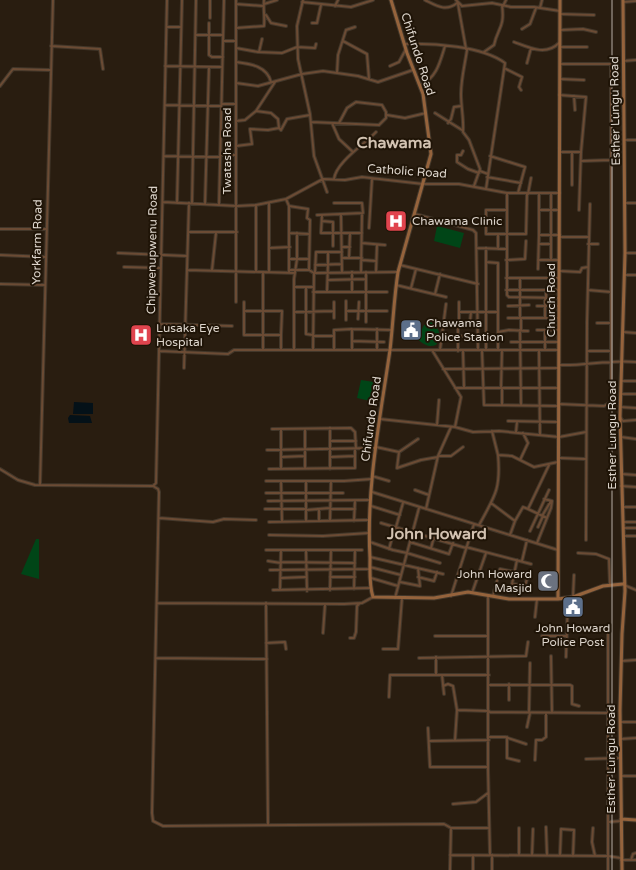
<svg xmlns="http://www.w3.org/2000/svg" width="636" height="870" viewBox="0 0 636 870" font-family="'Varela Round',sans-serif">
<rect width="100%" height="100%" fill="#291d10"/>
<path fill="#004517" d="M437 226 464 233 460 248 434 241Z
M431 322C440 328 442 336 436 345 428 348 424 344 417 339L424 325Z
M361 380 374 382 370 401 357 398Z
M36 539H39V579L21 574Z"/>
<path fill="#041118" d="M74 402 93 403V414H73Z
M70 415 90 416 92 423H69L68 418Z"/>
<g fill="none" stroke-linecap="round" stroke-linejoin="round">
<g stroke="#42372a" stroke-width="4">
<path id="street" d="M210 0V18
M303 0 297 26 298 59 310 114 314 156 327 192
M425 0C437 6 446 12 457 3
M456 0 462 6 492 3 511 7H534L560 11
M302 2 351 7 373 0
M623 2 636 1
M236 4 263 6
M264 4 277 0
M458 4 466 49
M335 6 338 0
M503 6 506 0
M540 8 542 0
M560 14 594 15
M266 15 271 23 286 26
M209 23V55L212 57H223
M312 23H317L321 5
M167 27H181
M236 28 264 26C265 16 263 9 264 0
M522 29 530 24 536 8
M560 30 583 29 596 32
M196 35H223
M223 41H236
M343 41 367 54 369 79
M514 42C530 48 546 56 559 43
M404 44C433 43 482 46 505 63L486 189
M51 46 100 49 103 69
M560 47H587
M236 48 258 52 282 53 297 47 315 48 316 44
M467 50C465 64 461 79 461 94 461 107 464 120 463 132L469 140 480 169 474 186
M259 52 262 39
M484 52 494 45C498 27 505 28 502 5
M623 61 636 60
M236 62C251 64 267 66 271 82
M527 63 531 48
M560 64H611V160
M165 66 222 67
M390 66 399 62 406 49
M506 69 522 77 519 87 521 90
M337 73 338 55 346 30 355 27
M302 74 323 71 358 76 378 82 413 70
M560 79 584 80
M236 83 258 86 302 74
M421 85C437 77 440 62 445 46
M0 86 13 69 50 70
M559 95 586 97 581 152 579 210
M574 96 575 110
M222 104H236
M165 105 221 106
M256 111 271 113 278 119 279 128
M435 113 462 130
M387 115 405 118 426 113
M236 121 245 120 256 111 275 82
M311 122 379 125 386 118V112L382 105 356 102 347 108 339 123
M332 123 339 139 353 152
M448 123 451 119 454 107 461 106
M624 140H636
M236 146 252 144 250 129 268 130 279 128 281 130 287 119 310 115
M463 151 461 155H457V162L468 169 479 173
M560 152H580
M220 155H236
M164 156 220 157
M490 156 525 167 518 193
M480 171 488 174
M487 177 521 183
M334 179C336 162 365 144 376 132
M572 185V152
M507 193V295L509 297 559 298
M528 194 531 178
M539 194V235H560
M286 199 289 206V273
M163 202 237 206 256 205 286 199 323 179 345 180 362 177 423 184H459L507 193H560
M177 203 182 0
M192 203 196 0
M269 203V272
M625 203H636
M205 204 209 67
M219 205 224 0
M256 205V272
M289 206 308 209 307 218 310 220 309 270
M506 210H486V234H526L527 194
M539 210H559
M415 214 473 230 476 233 478 350
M317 215 363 213 362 203H334
M322 215 321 233H362
M341 215 342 272
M322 221 333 222V246
M369 228 372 179
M0 229H47
M188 232H237
M289 233 309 234
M551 235V194
M551 235V260
M560 237H588
M362 243 385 245
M539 244H551
M588 244H598
M342 247H350
M269 248 290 247
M477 248 506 249
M498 249V235
M118 253 187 256
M625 253H636
M0 255 46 257
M342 258H362
M349 258 350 234
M290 259H308
M362 260 376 261
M506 260 525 259 526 241
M538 260H559
M486 262 498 263V350
M328 264V252
M315 265 342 264
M400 265 478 284
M124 267 161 268
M538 269 539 235
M187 270 295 273
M212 270 216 233
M289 270H309L314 273
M560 271 580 272 582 268 588 267
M263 272V350
M315 272 316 252H342
M361 272 362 215
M376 272 377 245
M625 275H636
M506 278H559
M328 280 366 279
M0 284 45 285
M396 285 446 297
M294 287H313
M306 287V334L313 335
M411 288 416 269
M506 290H520V278
M546 290V298
M588 290 611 292
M327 291 328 264
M313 292H387
M352 292V272
M435 294 440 274
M545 298V318
M346 301V320
M236 302V0
M244 302V335H281L282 311H244
M334 302V318
M459 302V320
M508 306 529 305
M537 306H559
M346 311H387
M294 312 334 311
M459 312H498
M508 318H559
M520 318V290H558
M358 319 359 302
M366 322V272
M470 322 471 312
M597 323H611
M160 324 232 326
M458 327V351
M520 330 521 405
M521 330V318
M537 330H559
M498 332 509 330 528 331
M623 332 636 333
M313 336H334
M458 336H478
M478 336H486
M352 341 384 342
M511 342H559
M281 350V335
M294 350V279L297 259V233
M313 350 314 273 398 272
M334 350V330L352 329
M352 350V329L392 330
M377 350V329
M432 350 461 397 455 427
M440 350 446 304
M486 350V248
M545 350V330
M159 351 228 354 234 350H559
M463 351 464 387
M482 351 484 405 559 406
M539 351 540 435
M587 351H611
M560 365C585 366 611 359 636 362
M184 368 189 203
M443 369 559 368
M622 381H636
M455 388H558
M501 388 502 350
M502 388V405
M621 394H636
M559 404 604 406 611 402V160L581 161
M620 407 636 408
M620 417 623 421 636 420
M380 419 455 427 473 432 499 431 559 437 586 432
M508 421 559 422
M437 425 439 400
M272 429 351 428 355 432 356 449
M492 431 498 455 512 456 534 467 558 462
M516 432 517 422
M621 437 636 439
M330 441H356
M376 447 399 452 418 439
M267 450 375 448
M399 452 397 468 421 460 438 457
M438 456H451L463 447
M281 457 305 456
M330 457 355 456
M560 458 586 459
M520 460 528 443 523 433
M305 468V430
M0 469 18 480 35 485 153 486 156 483 167 0
M269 469 355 468V449
M281 469V429
M330 469V428
M622 474 636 475
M372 476 389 481
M266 481H344L372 479
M281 481 282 521
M306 481V521
M40 485 53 0
M153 486 158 489 159 492 152 813 153 821 163 826 444 824 451 828 450 870
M621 486 636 487
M415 490 429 495
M372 492 558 550
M266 493H343
M268 501 370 500
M491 503 515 521 510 535
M371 506 400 515
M623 507H636
M265 509H306
M330 509H355
M426 509 438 456 451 427
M528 509 547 518
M306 510 330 508
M542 516 551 501
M159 518 213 522 224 519 256 520
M319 521V509
M330 521 331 481
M354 521 355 501
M515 521 523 507 528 509 549 465
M269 522 369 520
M623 522H636
M381 523 466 548
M479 525C495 496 501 489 498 455
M396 527 403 503
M538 527 543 516
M623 528H636
M530 531 549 490
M269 535 323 536 369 533
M623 536H636
M586 540 587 323 590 204
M370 542 393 550 407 553
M410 542 449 554 453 543
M537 543 551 508 552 501 544 499
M466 547 531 564
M431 548 434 537
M389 549 395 527
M266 550H362
M306 550 307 591
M407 553 440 563
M578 553 596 554 609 559 610 585
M370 557 443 574
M268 561 281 563
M522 561 527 540
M281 562 355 563
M370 567 401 575
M270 570 370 569
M515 572 528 575 525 586 513 584H512L517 560
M330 577H355
M418 577 434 581 437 572
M281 578 305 577
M371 578 398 586
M400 582 420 586 418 568
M624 585 636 590
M354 589 355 550
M273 590 371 588
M280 590 281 550
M330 590 331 550
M472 593 486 553
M488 595V769L490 855
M451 596 474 524
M493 596 500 569 515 572
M573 597 574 575
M395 598 419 508
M157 603 344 604 362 603 373 597
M266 603 268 824
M535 617 537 599
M323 633 325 605
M435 636H488
M542 636H567
M350 638H354L356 632 357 606 360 603
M266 643 285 642 286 649
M383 649H398L402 598
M551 656 552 713
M566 657 568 598
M156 658 267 659
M419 658 526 656 528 642
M621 661 636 660
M436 675V657
M442 675 444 694
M489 685H570L572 686V704L579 706
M443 686 448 684 453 686 457 710 455 740
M389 697 390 675H489
M509 700V684
M457 710 489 711
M489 712 609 713
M529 713 530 663
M620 722H636
M527 727 530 713
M428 728 430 767H488
M489 737H505L526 744
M507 737V758L519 761
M620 739 636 738
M429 741 489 740
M586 759 620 758
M535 760 536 740H542L546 737V713
M621 776H636
M453 804 476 802 488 793
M608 822 621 821
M546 827 547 855
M451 828H489
M519 828V855
M593 828 592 842 595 856
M450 855 608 856 621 858
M532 855 533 829
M560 855 561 829 574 830 573 856
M621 860H636
M631 860 633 854 636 853
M473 870V855
M492 870V855
M608 870V630"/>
</g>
<g stroke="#42372a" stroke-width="5">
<path id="secondary" d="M391 0 407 53 423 94 431 154 398 272C394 298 393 324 390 350 380 419 366 488 370 558 370 571 369 585 373 597L434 598 468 592 509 599H558L573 597 603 586 623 584
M558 599 560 0
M621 819 636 820
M622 870 620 710 622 634 625 591 620 417 625 253 623 0"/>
</g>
<use href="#street" stroke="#6b4b34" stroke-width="2"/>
<use href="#secondary" stroke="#95633c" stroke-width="3"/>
<path stroke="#b7aea5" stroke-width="1" d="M612 870V0"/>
</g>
<defs>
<g id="hospital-square" transform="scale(1.15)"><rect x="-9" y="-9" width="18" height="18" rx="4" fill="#e0444e" stroke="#1f1407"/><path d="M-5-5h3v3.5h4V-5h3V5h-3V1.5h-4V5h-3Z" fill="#fff"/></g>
<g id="civic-square" transform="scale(1.15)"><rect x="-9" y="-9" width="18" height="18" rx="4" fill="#5c6f8a" stroke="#1f1407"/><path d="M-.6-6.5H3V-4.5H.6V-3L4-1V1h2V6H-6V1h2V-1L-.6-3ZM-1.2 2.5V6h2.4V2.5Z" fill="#fff"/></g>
<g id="mosque-square" transform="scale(1.15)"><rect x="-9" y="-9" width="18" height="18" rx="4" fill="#6b7280" stroke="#1f1407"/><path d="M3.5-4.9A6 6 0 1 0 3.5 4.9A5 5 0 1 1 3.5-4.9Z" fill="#fff"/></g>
</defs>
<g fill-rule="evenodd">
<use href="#hospital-square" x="396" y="221"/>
<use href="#civic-square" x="411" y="330"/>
<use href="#hospital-square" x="141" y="335"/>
<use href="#mosque-square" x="548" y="581"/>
<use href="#civic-square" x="573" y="607"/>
</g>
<g text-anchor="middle" stroke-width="4" stroke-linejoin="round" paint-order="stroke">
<g font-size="12" fill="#ddd5cc" stroke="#1f1407">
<text transform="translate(418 54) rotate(72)" y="4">Chifundo Road</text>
<text transform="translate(615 111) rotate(-91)" y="4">Esther Lungu Road</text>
<text transform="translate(227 151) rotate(-90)" y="4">Twatasha Road</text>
<text transform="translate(407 171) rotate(4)" y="4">Catholic Road</text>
<text transform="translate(37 242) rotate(-89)" y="4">Yorkfarm Road</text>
<text transform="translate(152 250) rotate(-89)" y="4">Chipwenupwenu Road</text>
<text transform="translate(551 300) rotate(-90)" y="4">Church Road</text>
<text transform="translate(371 419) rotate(-82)" y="4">Chifundo Road</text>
<text transform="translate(612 435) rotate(-90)" y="4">Esther Lungu Road</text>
<text transform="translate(611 759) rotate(-90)" y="4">Esther Lungu Road</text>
</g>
<g font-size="12" fill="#ddd5cc" stroke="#1f1407" text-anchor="start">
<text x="412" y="225">Chawama Clinic</text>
<text x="426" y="327">Chawama<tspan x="426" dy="14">Police Station</tspan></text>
<text x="156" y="332">Lusaka Eye<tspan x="156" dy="14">Hospital</tspan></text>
<text x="532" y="578" text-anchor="end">John Howard<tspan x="532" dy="14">Masjid</tspan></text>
<text x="573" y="632" text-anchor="middle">John Howard<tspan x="573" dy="14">Police Post</tspan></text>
</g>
<g font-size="16" font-weight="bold" fill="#d2c2b1" stroke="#1f1407">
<text x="394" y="148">Chawama</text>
<text x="437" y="539">John Howard</text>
</g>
</g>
</svg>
